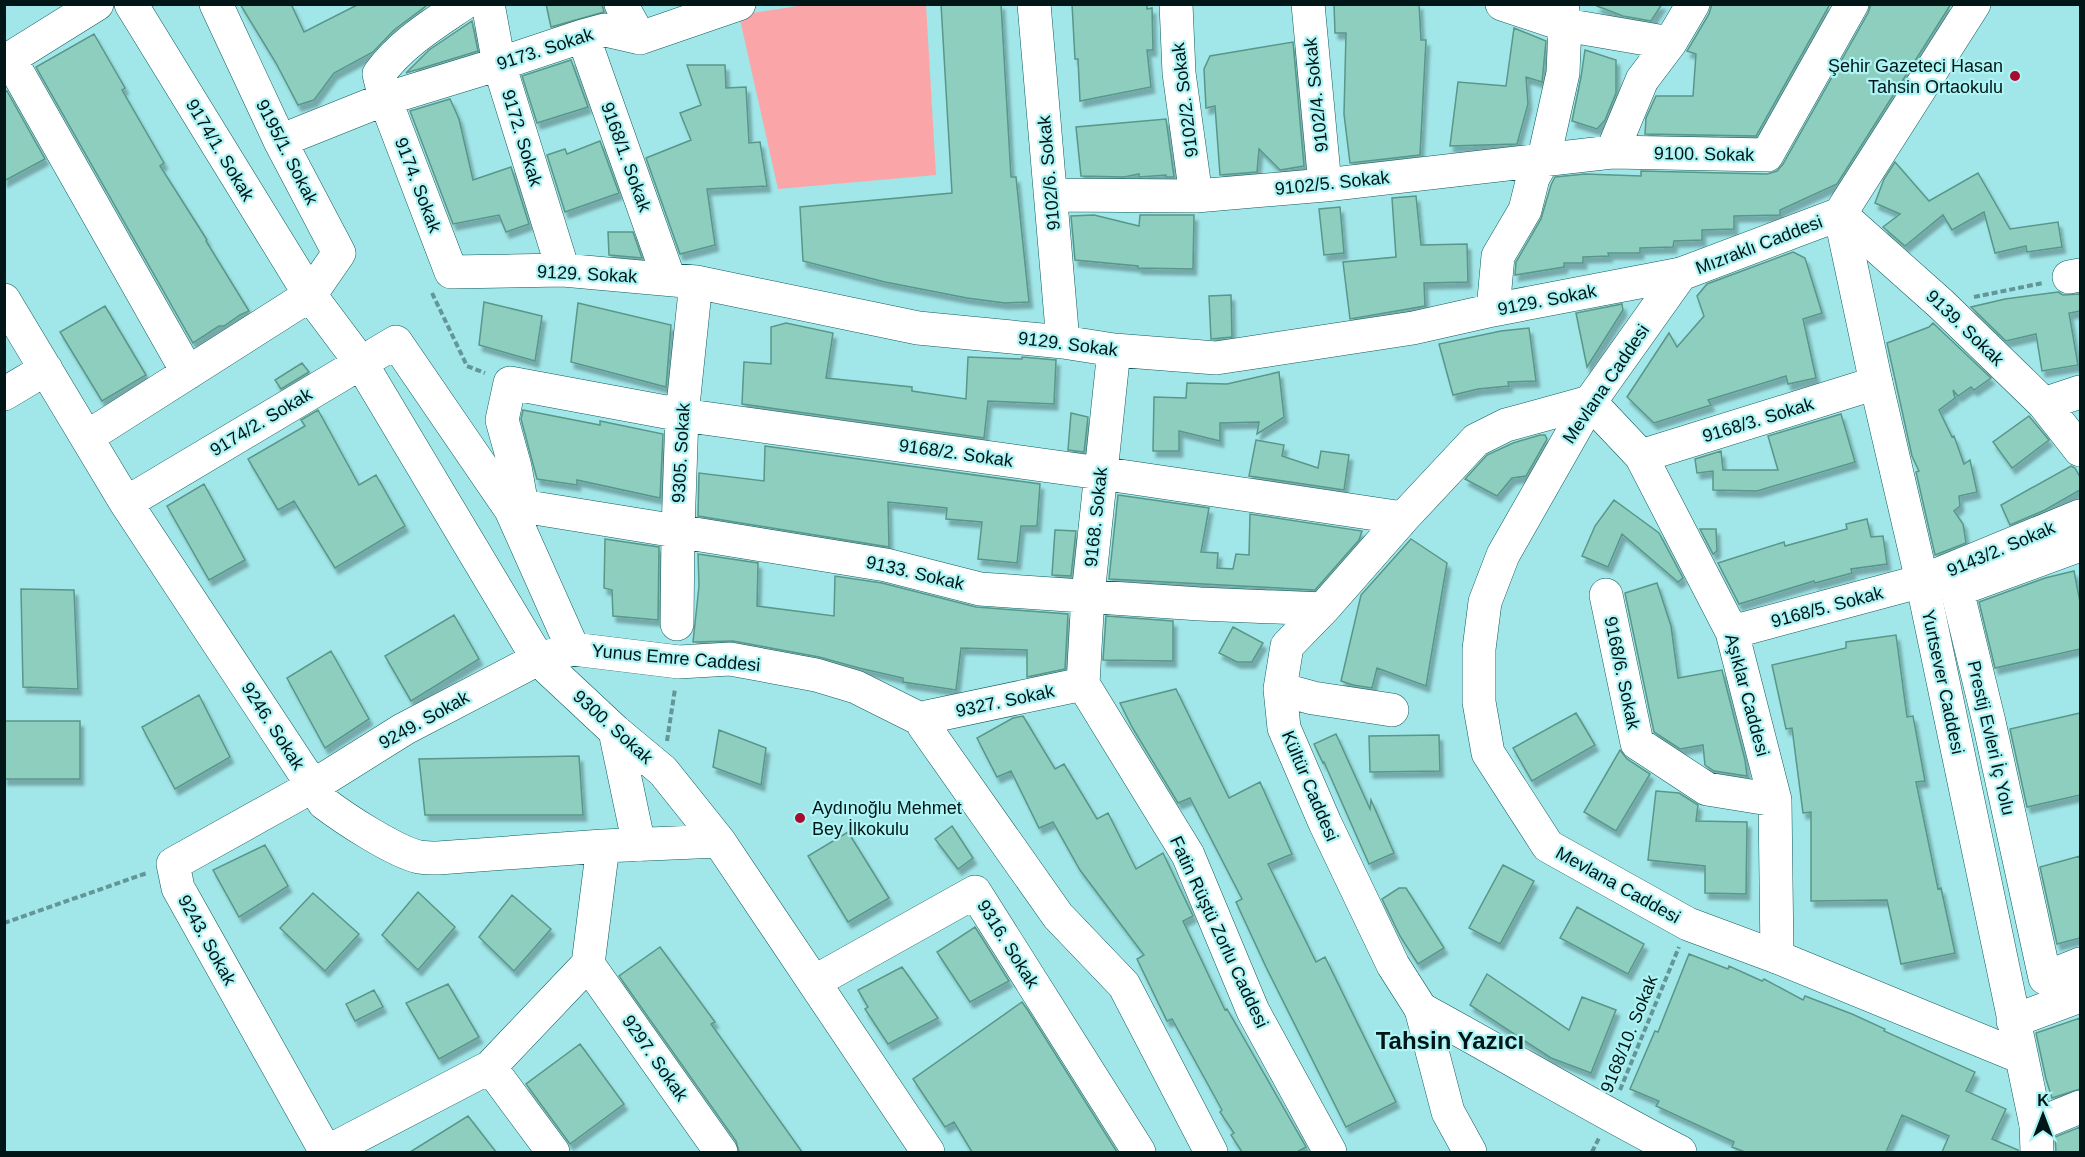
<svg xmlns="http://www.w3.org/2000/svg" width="2085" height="1157" viewBox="0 0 2085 1157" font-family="Helvetica,sans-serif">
<defs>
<filter id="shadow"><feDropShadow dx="3.5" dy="6" stdDeviation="1.5" flood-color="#0004"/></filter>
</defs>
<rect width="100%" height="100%" fill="#a1e6e8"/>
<path fill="#faa6a8" d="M811 4 926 5 936 175 778 189 739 15Z"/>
<path fill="#8ecebf" stroke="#589789" stroke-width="1.5" filter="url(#shadow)" d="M240 4H291L304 32 359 4H425L426 6 394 30 373 52 334 73 314 100 298 105 276 63Z
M546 4H602L604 12 551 27Z
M941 4H1001L1011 177H1016L1029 302 1005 303 967 298 885 282 803 261 800 207 952 193Z
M1072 4H1147V9L1152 8 1153 50H1147L1151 87 1080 101 1078 59H1075Z
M1334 4H1419L1421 40H1426L1420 155 1350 163 1344 114 1346 33H1335Z
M1598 4H1662L1651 21 1623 16 1597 6Z
M1712 4H1830L1756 136 1645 134 1646 118 1656 96H1693L1696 54 1687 51 1709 14Z
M1871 4H1951L1837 184 1780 210V215L1734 216V229L1702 230V240L1674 241 1673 247 1640 248V253H1608L1609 256 1583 257V263H1564V267L1515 275 1516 262 1541 219 1551 185 1555 177 1585 174 1641 176V171L1767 174 1777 171 1783 164 1868 13Z
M472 21 478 51 406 73 429 50Z
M1514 28 1546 41 1542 82 1526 77 1528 104 1517 144 1450 146 1458 82 1506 86Z
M94 34 125 88 122 90 164 163 160 166 207 240 206 241 249 311 240 315 224 326H219L193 343 36 67Z
M1293 42 1304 166 1280 170 1259 149 1257 172 1220 175 1215 106 1206 108 1204 69 1210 56Z
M1585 50 1616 60V93L1605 120 1597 129 1572 121 1581 77Z
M571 60 588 107 537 123 522 76Z
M687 65H725L726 88 746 87 749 143 760 142 767 186 707 189 715 245 680 254 646 158 691 140 680 113 701 105Z
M7 91 45 159 4 181V92Z
M450 99 459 119 473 180 511 167 529 224 506 232 499 215 453 224 410 111Z
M1166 119 1174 177H1166V175L1139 177V174L1124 177 1081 176 1076 127Z
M600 141 619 193 565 212 547 155 565 149 567 154Z
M1895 162 1929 201 1978 173 2010 229 2058 222 2062 247 2027 252 2026 246 1995 253 1984 212 1952 230 1943 215 1905 246 1883 227 1900 214 1875 203 1884 179Z
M1416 196 1421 245 1467 244 1468 282 1424 283 1425 306 1350 319 1343 262 1396 257 1392 198Z
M1340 207 1344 253 1324 255 1319 209Z
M1094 215 1139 226 1140 215H1194L1193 269 1138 268V266L1075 260 1071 216Z
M608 232H633L642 258 609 255Z
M1793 252 1805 258 1822 313 1803 319 1816 378 1788 384 1786 376 1708 400 1711 405 1654 423 1627 397 1669 333 1677 347 1704 316 1697 296 1707 284Z
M2058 292 2063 295 2080 294V311L2069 313 2078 365 2042 371 2036 334 2006 341 1971 307 2005 299Z
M1231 295 1232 337 1211 339 1209 296Z
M484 302 542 316 535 361 479 345Z
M578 303 671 325 666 387 571 362Z
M1622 304 1623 310 1587 367 1576 313Z
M105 306 146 375 102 401 60 332Z
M786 323 833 333 826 378 912 387V391L966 399 968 357 1022 359V357L1056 360 1054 404 988 401 984 438 742 404 744 362 771 364V327Z
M1933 323 1991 378 1974 390 1971 387 1958 396 1953 390 1955 398 1939 410 1952 437 1954 436 1964 464 1970 460 1977 492 1959 496 1960 506 1954 511 1963 524 1966 543 1935 555 1916 472 1919 471 1912 456 1887 343 1929 327Z
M1529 328 1536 381 1508 382 1509 386 1478 389 1453 395 1439 344 1501 331Z
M302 363 309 372 281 389 275 380Z
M1279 372 1284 417 1257 434 1259 422 1220 423V441L1179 431V451H1153L1154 397 1186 398 1187 383 1227 384Z
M318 410 359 485 376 475 405 526 335 568 294 501 278 510 248 459 305 426 301 420Z
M523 410 600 425V421L663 434 660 498 577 480V485L537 479 521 419Z
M1071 413 1088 417 1084 452 1068 450Z
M1841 414 1855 462 1757 491 1713 490V471L1697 473 1695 459 1721 451 1723 470H1778L1768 436Z
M2029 416 2049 440 2012 468 1993 442Z
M1540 435H1545L1547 439 1526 476 1512 478 1497 496 1465 479 1487 455 1513 443Z
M1256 440 1284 445 1282 456 1318 468 1321 451 1349 455 1344 490 1249 476Z
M765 446 1040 484 1037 526H1021L1017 563 978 559 982 522 946 519 947 508 888 502 889 547 698 516 699 473 764 481Z
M2071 466 2075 468 2080 477V490L2045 510 2010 525 2001 505Z
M204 484 245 560 209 580 167 506Z
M1118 495 1209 508 1201 552 1218 553 1217 568 1233 569 1236 554 1249 555 1250 514 1362 531 1359 540 1315 590 1109 579Z
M1614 500 1659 533 1683 578 1678 582 1622 534 1608 567 1582 556 1595 526Z
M1867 519 1871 537 1883 536 1887 564 1851 569 1852 573 1815 583 1814 581 1739 604 1718 563 1784 542 1785 546 1847 529 1846 524Z
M1700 529H1716L1717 551 1713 554Z
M1055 530 1076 531 1071 576 1052 575Z
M605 539 659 547 658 620 613 616 612 590 604 588Z
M1411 539 1447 563 1426 686 1377 668 1372 688 1353 685 1341 681 1361 595Z
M698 554 758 563 757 606 834 616 835 576 882 583 976 607 1068 614 1065 669 1027 677V650L961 648 956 690 903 682V678L859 668 819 657 733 641 693 642 699 586Z
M2074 571 2080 602V649L1995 668 1979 602 2045 578Z
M1657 583 1671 626 1678 678 1722 670 1745 760 1747 776 1714 771 1705 765 1703 745 1680 749 1654 732 1625 593Z
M21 589 74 590 78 689 23 687Z
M454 615 479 659 411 701 385 656Z
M1106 616 1173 621V661L1103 660Z
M1233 627 1263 643 1252 662H1237L1219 653Z
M1896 635 1907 717 1913 716 1925 781 1916 782 1938 889 1941 888 1955 953 1901 964 1887 900 1811 901V812L1803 813 1792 728 1786 729 1772 665 1846 648V642Z
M331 651 369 719 325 748 287 678Z
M1176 689 1229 798 1260 782 1292 854 1268 864 1316 962 1325 957 1396 1102 1346 1127 1266 967 1236 902 1242 899 1190 798 1178 803 1132 727 1120 703Z
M199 695 230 757 175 789 142 727Z
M1576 713 1595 745 1532 781 1513 748Z
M2080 713V795L2027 807 2010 729Z
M1023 716 1055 769 1064 764 1097 819 1108 813 1136 869 1163 853 1193 916 1183 921 1225 1010 1227 1009 1306 1147 1297 1152H1242L1231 1135 1234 1133 1220 1112 1222 1110 1172 1019 1167 1021 1137 959 1144 955 1080 870 1053 822 1039 828 1011 771 997 777 977 738 1013 718Z
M4 721H80V779H4Z
M719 730 766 748 761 785 713 767Z
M1336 734 1370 809 1371 800 1394 853 1369 864 1324 762 1323 763 1314 744Z
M1439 735 1440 771 1370 772 1369 736Z
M1620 750 1627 759 1650 774 1616 831 1584 812Z
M579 756 583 815H425L419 759Z
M1656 791 1679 793 1698 805 1696 821 1747 822 1746 894 1705 893V866L1648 860Z
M952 826 973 858 958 869 935 839Z
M848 832 889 898 848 922 808 856Z
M265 845 288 886 239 917 213 870Z
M2080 856V938L2057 944 2040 867Z
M1503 865 1534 881 1500 944 1469 928Z
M1399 888H1406L1444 948 1418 964 1400 936 1382 899Z
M418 892 455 927 418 970 382 935Z
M313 893 359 934 325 971 280 928Z
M512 895 551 929 514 971 479 937Z
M1577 907 1644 944 1628 974 1560 938Z
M975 927 1009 981 970 1002 937 952Z
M660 947 715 1022 711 1024 802 1152H739L736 1141 619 976Z
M1689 954 1728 969 1729 966 1762 981 1764 979 1803 1000 1805 996 1852 1014 1885 1029 1884 1031 1975 1072 1966 1091 2006 1109 1992 1139 2018 1150V1152H1942L1949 1136 1902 1115 1886 1152H1745L1732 1147 1734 1142 1656 1106 1659 1101 1630 1089 1655 1031 1658 1032Z
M902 967 938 1018 888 1044 865 1009 868 1007 858 990Z
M1487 974 1569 1030 1582 997 1616 1010 1591 1073 1551 1058 1470 1005Z
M448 984 479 1037 439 1059 406 1003Z
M374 990 383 1007 355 1021 346 1004Z
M1022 1002 1027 1009 1117 1152H972L954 1122 945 1127 913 1079Z
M2080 1018V1089L2052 1098 2046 1079 2036 1033Z
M580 1044 624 1104 570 1144 526 1084Z
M468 1116 496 1152H410Z
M2080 1127V1152H2056L2055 1137Z"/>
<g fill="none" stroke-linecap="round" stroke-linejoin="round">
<g stroke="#0e5c5e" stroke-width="34">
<path id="minor" d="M131 4 310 295 361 363 538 659 615 731 663 771 719 841 928 1152
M463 4C432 25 401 44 379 74L385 99 451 272 563 270 696 282 918 328 1063 342 1114 350 1216 358 1413 328 1493 310 1681 274
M488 4 499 64 563 270
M621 4 640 38
M1034 4 1063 342
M1176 4 1179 73 1196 196
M1308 4 1325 185
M1502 4 1565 25 1670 43
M583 36 669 279
M10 59 188 373
M4 62 97 4
M280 141 385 99 499 64 583 36 605 30 640 38 739 4
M1612 152 1642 80 1670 43 1693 4
M1052 195 1196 196 1325 185 1612 152 1767 155 1852 4
M1840 214 1941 304 2044 404 2080 450
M2069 277 2080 275
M4 300 126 503 324 803C345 819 394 851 419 857 425 858 432 858 438 858L603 846 719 841
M1493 310 1498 256 1525 210 1533 178 1544 158 1563 73 1565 25 1562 4
M4 394 46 369
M2044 404 2080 392
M87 437 310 295 339 253 280 141 216 4
M1641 456 1876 383
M126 503 396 342 511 510 573 649
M522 506 515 467 502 420 510 383 682 415 1100 473 1403 518
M511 510 522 506 886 565 980 589 1200 604 1323 609
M2080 545 1957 590 1989 722 2045 978 2080 964
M1606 595 1637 743 1707 789 1775 800
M677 624 678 531 682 415 696 282
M1732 632 1922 581 2080 516
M1083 684 1188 855 1253 1011 1330 1152
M1083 684 1088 595 1114 350
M1280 689 1313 698 1392 710
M927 717 1083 684
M924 726 1058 916 1124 985 1211 1152
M615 731 639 845
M588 964 721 1152
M814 982 975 892 1139 1152
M1421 1009 1393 965 1325 823 1284 728 1280 689 1287 646 1323 609 1403 518 1476 440 1506 425 1590 402 1641 456 1732 632 1775 800 1777 957
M2013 1021 2080 996
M490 1067 553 1152
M2036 1125 2080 1107
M326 1152 178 888 173 864 313 786 404 729 538 659 573 649 679 662 730 659 816 675 856 687 914 716
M327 1152 490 1067 588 964 603 846"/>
</g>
<g stroke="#0e5c5e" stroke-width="34">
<path id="major" d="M1974 4 1840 214 1681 274 1590 402 1503 555 1485 602 1479 649V702L1488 753 1548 846 1688 924 1777 957 2021 1057
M1840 214 1876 383 1922 581 2036 1125 2037 1152
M1421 1009C1508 1056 1592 1107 1680 1152
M1421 1009 1448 1112 1470 1152"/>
</g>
<path stroke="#639698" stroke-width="4" stroke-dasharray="6 3" stroke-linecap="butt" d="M432 293 467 366 485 373
M1974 297 2043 283
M667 741 675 689
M4 923 147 873
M1620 1090 1679 947
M1592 1152 1599 1138"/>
<use href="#minor" stroke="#fff" stroke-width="33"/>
<use href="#major" stroke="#fff" stroke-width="33"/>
</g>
<g fill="#a60c30" stroke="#aef4f5" stroke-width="2">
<circle cx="2015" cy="76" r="6"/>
<circle cx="800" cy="818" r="6"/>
</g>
<g text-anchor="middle" stroke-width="4.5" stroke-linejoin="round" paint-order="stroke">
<g font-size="18" fill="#001617" stroke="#aef4f5">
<text transform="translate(545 49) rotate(-18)" y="6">9173. Sokak</text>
<text transform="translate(1316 95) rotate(-96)" y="6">9102/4. Sokak</text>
<text transform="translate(1185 100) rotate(-97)" y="6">9102/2. Sokak</text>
<text transform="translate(522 138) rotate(73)" y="6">9172. Sokak</text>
<text transform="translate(220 150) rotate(59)" y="6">9174/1. Sokak</text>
<text transform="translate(287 152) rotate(63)" y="6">9195/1. Sokak</text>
<text transform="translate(1704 154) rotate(1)" y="6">9100. Sokak</text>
<text transform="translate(626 157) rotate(70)" y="6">9168/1. Sokak</text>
<text transform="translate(1049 173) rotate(-95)" y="6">9102/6. Sokak</text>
<text transform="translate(1332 183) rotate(-6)" y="6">9102/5. Sokak</text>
<text transform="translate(418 185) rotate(69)" y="6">9174. Sokak</text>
<text transform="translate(1759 245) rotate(-21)" y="6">Mızraklı Caddesi</text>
<text transform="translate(587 274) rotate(3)" y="6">9129. Sokak</text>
<text transform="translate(1547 300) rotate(-11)" y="6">9129. Sokak</text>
<text transform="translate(1965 328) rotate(44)" y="6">9139. Sokak</text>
<text transform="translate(1068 344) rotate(7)" y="6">9129. Sokak</text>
<text transform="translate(1606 384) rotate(-56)" y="6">Mevlana Caddesi</text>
<text transform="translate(1758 420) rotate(-17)" y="6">9168/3. Sokak</text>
<text transform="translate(261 422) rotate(-31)" y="6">9174/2. Sokak</text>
<text transform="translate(681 453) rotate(-87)" y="6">9305. Sokak</text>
<text transform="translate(956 453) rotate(8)" y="6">9168/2. Sokak</text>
<text transform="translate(1096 517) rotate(-84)" y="6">9168. Sokak</text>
<text transform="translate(2001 549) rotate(-23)" y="6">9143/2. Sokak</text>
<text transform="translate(915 573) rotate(13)" y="6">9133. Sokak</text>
<text transform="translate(1827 607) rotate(-15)" y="6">9168/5. Sokak</text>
<text transform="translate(676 658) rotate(5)" y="6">Yunus Emre Caddesi</text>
<text transform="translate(1622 673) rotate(78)" y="6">9168/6. Sokak</text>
<text transform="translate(1943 682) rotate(78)" y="6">Yurtsever Caddesi</text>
<text transform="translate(1747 695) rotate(75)" y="6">Aşıklar Caddesi</text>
<text transform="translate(1005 701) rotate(-12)" y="6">9327. Sokak</text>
<text transform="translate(424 720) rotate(-29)" y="6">9249. Sokak</text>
<text transform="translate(273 726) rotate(57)" y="6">9246. Sokak</text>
<text transform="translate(613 727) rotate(42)" y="6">9300. Sokak</text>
<text transform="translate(1991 738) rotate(77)" y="6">Prestij Evleri İç Yolu</text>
<text transform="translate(1310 786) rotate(67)" y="6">Kültür Caddesi</text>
<text transform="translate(1618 885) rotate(29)" y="6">Mevlana Caddesi</text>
<text transform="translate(1219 932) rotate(65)" y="6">Fatin Rüştü Zorlu Caddesi</text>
<text transform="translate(207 940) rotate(61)" y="6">9243. Sokak</text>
<text transform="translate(1008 944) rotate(58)" y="6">9316. Sokak</text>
<text transform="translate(1629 1034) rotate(-68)" y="6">9168/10. Sokak</text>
<text transform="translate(655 1058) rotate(55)" y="6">9297. Sokak</text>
</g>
<g font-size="18" fill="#001617" stroke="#aef4f5" text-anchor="end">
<text x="2003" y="72">Şehir Gazeteci Hasan<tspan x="2003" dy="21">Tahsin Ortaokulu</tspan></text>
<text x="812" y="814" text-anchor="start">Aydınoğlu Mehmet<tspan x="812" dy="21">Bey İlkokulu</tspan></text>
</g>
<g font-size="24" font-weight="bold" fill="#001617" stroke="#aef4f5">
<text x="1450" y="1049">Tahsin Yazıcı</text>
</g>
</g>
<rect width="2085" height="1157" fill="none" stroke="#001617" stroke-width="12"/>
<g transform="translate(2043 1115)" stroke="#aef4f5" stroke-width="4.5" paint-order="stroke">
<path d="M0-4.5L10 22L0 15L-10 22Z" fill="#001617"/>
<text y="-9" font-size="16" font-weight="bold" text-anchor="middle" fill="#001617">K</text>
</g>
</svg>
